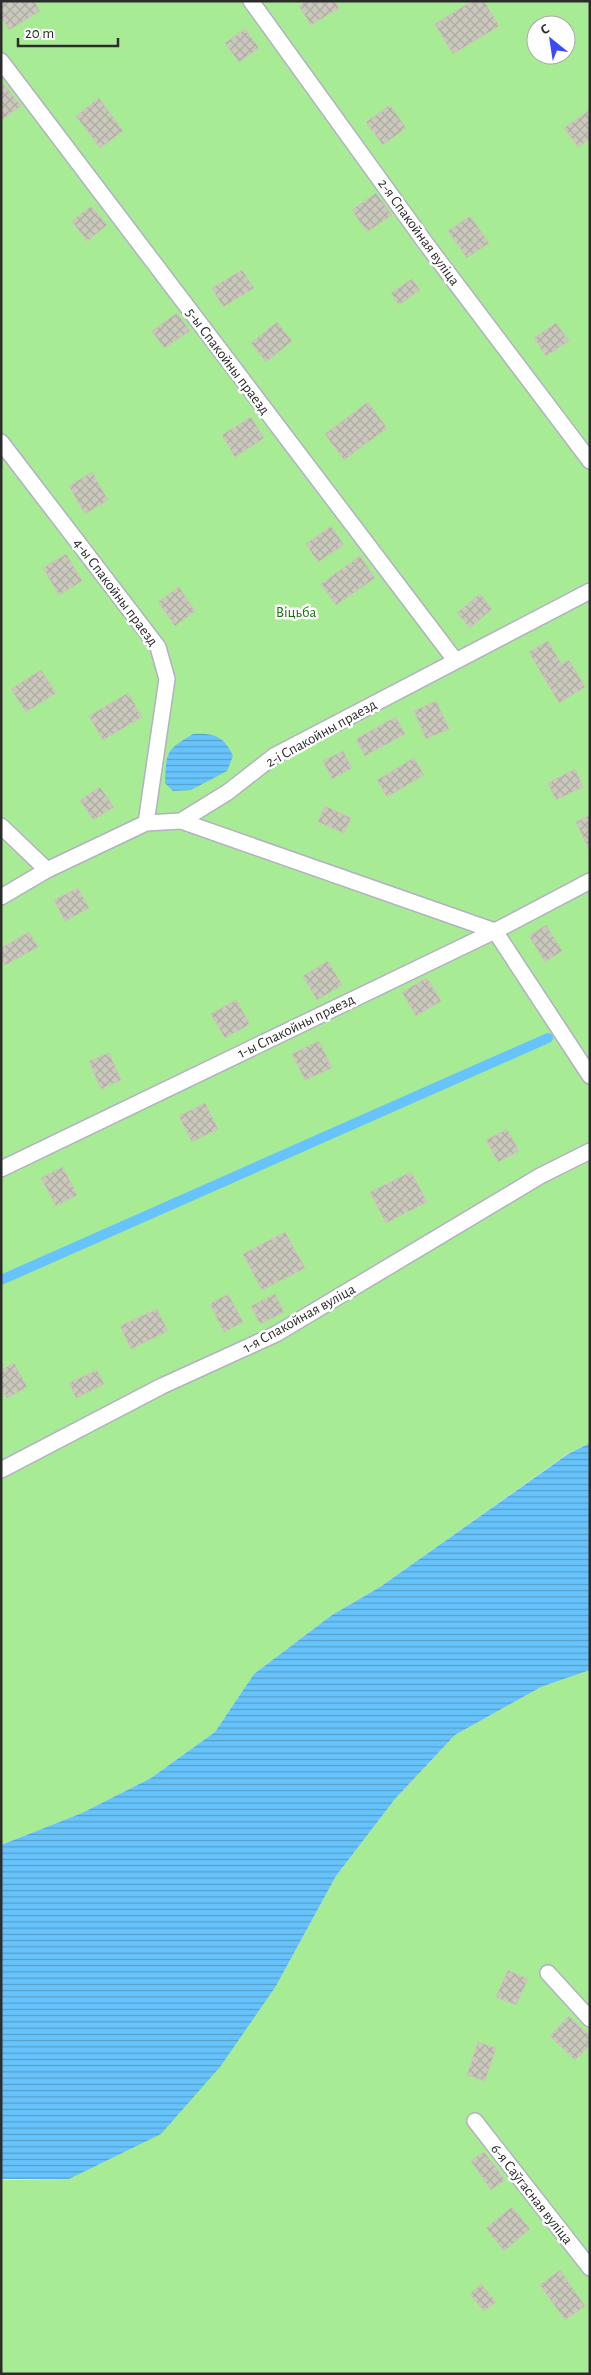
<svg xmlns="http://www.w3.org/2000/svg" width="591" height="2375" viewBox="0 0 591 2375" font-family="'Alegreya Sans',sans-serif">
<defs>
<pattern id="water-rules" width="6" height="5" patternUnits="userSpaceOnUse" patternTransform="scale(1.25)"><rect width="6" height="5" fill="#67c3fb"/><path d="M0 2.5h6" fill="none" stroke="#559fcb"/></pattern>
<pattern id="building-cross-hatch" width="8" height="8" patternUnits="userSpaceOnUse" patternTransform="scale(1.25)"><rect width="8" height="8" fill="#cac7bc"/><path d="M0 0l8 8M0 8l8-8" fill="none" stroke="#aeaba2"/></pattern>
</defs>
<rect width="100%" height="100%" fill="#efe9dd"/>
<path fill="#a8eb95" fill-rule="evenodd" d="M1 1H590V1443L567 1454 380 1587 332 1615 254 1674 215 1732 151 1778 82 1813 1 1845ZM536 25H566V55H536Z
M590 1670V2374H1V2180L69 2179 276 1986 336 1876 395 1799 455 1735 541 1687Z"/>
<path fill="url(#water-rules)" d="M193 734C214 733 224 736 233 756L227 771 191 790 173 791 165 783C166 752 166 750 193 734Z
M590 1443V1670L541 1687 455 1735 395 1799 336 1876 276 1986 220 2067 161 2134 69 2179H1V1845L82 1813 151 1778 215 1732 254 1674 332 1615 380 1587 568 1454Z"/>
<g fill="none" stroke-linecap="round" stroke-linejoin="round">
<path stroke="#67c3fb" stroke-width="10" d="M1 1280 548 1038"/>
</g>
<path fill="url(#building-cross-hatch)" stroke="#cbc6b6" d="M6 1H34L40 11 9 30 1 17V4Z
M306 1H335L339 8 311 25 299 6Z
M472 1H484L499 26 453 54 435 24Z
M245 29 259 48 239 62 225 43Z
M1 81 21 106 3 119 1 117Z
M99 98 123 131 100 148 76 116Z
M390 105 406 128 383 145 366 122Z
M590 110V139L578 147 564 128Z
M376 193 392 215 367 232 352 210Z
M91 206 107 225 87 241 72 221Z
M470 216 489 243 467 258 448 231Z
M242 270 254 288 223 307 212 288Z
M412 279 420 290 399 305 391 293Z
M177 313 190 331 164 348 152 331Z
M277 322 292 341 266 362 251 343Z
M556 323 569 341 546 356 534 338Z
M368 402 387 428 344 460 325 434Z
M251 417 264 438 235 457 222 435Z
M92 472 108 500 85 514 69 486Z
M331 526 344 545 318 562 306 544Z
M66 554 82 581 59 595 43 568Z
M360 556 375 578 336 605 321 584Z
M179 587 195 611 175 626 158 602Z
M480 594 492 609 470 628 457 613Z
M548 641 562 665 543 676 529 652Z
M569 660 585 687 559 703 543 676Z
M41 670 56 693 26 712 11 689Z
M128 693 142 717 103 740 89 716Z
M436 701 449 729 426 739 414 711Z
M396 717 405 734 365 756 356 739Z
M343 751 352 768 332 779 323 761Z
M414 758 424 775 387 797 377 780Z
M575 769 583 787 556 800 548 783Z
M100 787 114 807 93 820 80 800Z
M325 806 351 818 344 833 318 822Z
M590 815V852L576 822Z
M78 888 89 908 65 921 54 900Z
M546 925 562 951 545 962 529 936Z
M29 932 38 947 5 965 1 959V948Z
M328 961 342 985 317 1000 303 976Z
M427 978 441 1001 416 1016 402 992Z
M236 1000 250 1024 225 1038 211 1014Z
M319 1041 332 1068 305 1080 292 1054Z
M109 1053 121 1080 101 1089 89 1061Z
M205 1103 218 1129 192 1142 179 1116Z
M507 1129 519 1151 498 1162 486 1140Z
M63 1167 77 1195 56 1206 41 1178Z
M411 1172 427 1202 386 1223 370 1192Z
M285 1232 305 1268 262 1290 243 1254Z
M228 1294 243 1322 224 1332 210 1304Z
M275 1294 284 1312 260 1324 251 1306Z
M157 1309 168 1331 131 1349 120 1326Z
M14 1363 27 1387 7 1398 1 1387V1370Z
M97 1370 104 1384 76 1398 69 1383Z
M508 1970 528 1979 516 2005 496 1997Z
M569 2016 590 2036V2045L575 2060 550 2036Z
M478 2042 496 2048 485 2081 467 2075Z
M484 2152 505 2180 491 2190 471 2161Z
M512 2207 530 2229 504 2251 486 2228Z
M560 2270 585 2306 565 2320 540 2285Z
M481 2284 496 2302 484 2311 470 2294Z"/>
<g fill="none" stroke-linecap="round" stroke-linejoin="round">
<g stroke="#b1b2c1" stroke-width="18">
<path id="service" d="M251 1 427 245 590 461
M1 61 455 660
M1 442 158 647 167 679 146 823
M181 821 495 931 590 1076
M1 826 47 870
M1 897 47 870 146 823 181 821 228 792 274 756 590 591
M1 1169 495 931 590 881
M1 1470 162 1386 276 1334 540 1176 590 1151
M548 1973 590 2019
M475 2121 590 2268"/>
</g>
<use href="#service" stroke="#fff" stroke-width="15"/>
</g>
<g text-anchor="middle" stroke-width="5" stroke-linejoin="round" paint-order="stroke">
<g font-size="15" fill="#2c2c2c" stroke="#fff">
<text transform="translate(419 232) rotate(54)" y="5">2-я Спакойная вуліца</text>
<text transform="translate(228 361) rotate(53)" y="5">5-ы Спакойны праезд</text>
<text transform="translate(116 592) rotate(53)" y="5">4-ы Спакойны праезд</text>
<text transform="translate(321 733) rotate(-29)" y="5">2-і Спакойны праезд</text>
<text transform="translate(296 1026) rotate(-26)" y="5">1-ы Спакойны праезд</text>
<text transform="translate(299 1318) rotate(-29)" y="5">1-я Спакойная вуліца</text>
<text transform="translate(532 2194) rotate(52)" y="5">6-я Саўгасная вуліца</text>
</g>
<g font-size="15" fill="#1c7213" stroke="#fff">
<text x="296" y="617">Віцьба</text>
</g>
</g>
<rect width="591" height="2375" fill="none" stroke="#2c2c2c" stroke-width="5"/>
<g transform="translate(551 40) rotate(330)"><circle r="24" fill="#ffffff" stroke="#ababab"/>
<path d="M0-4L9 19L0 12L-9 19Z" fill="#3a49ff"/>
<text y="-8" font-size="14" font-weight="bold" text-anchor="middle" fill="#2c2c2c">С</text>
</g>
<path d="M18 38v8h100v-8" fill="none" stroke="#2c2c2c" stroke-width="2.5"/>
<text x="25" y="38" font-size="15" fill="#2c2c2c" stroke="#ffffff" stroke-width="4" paint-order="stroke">20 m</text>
</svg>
